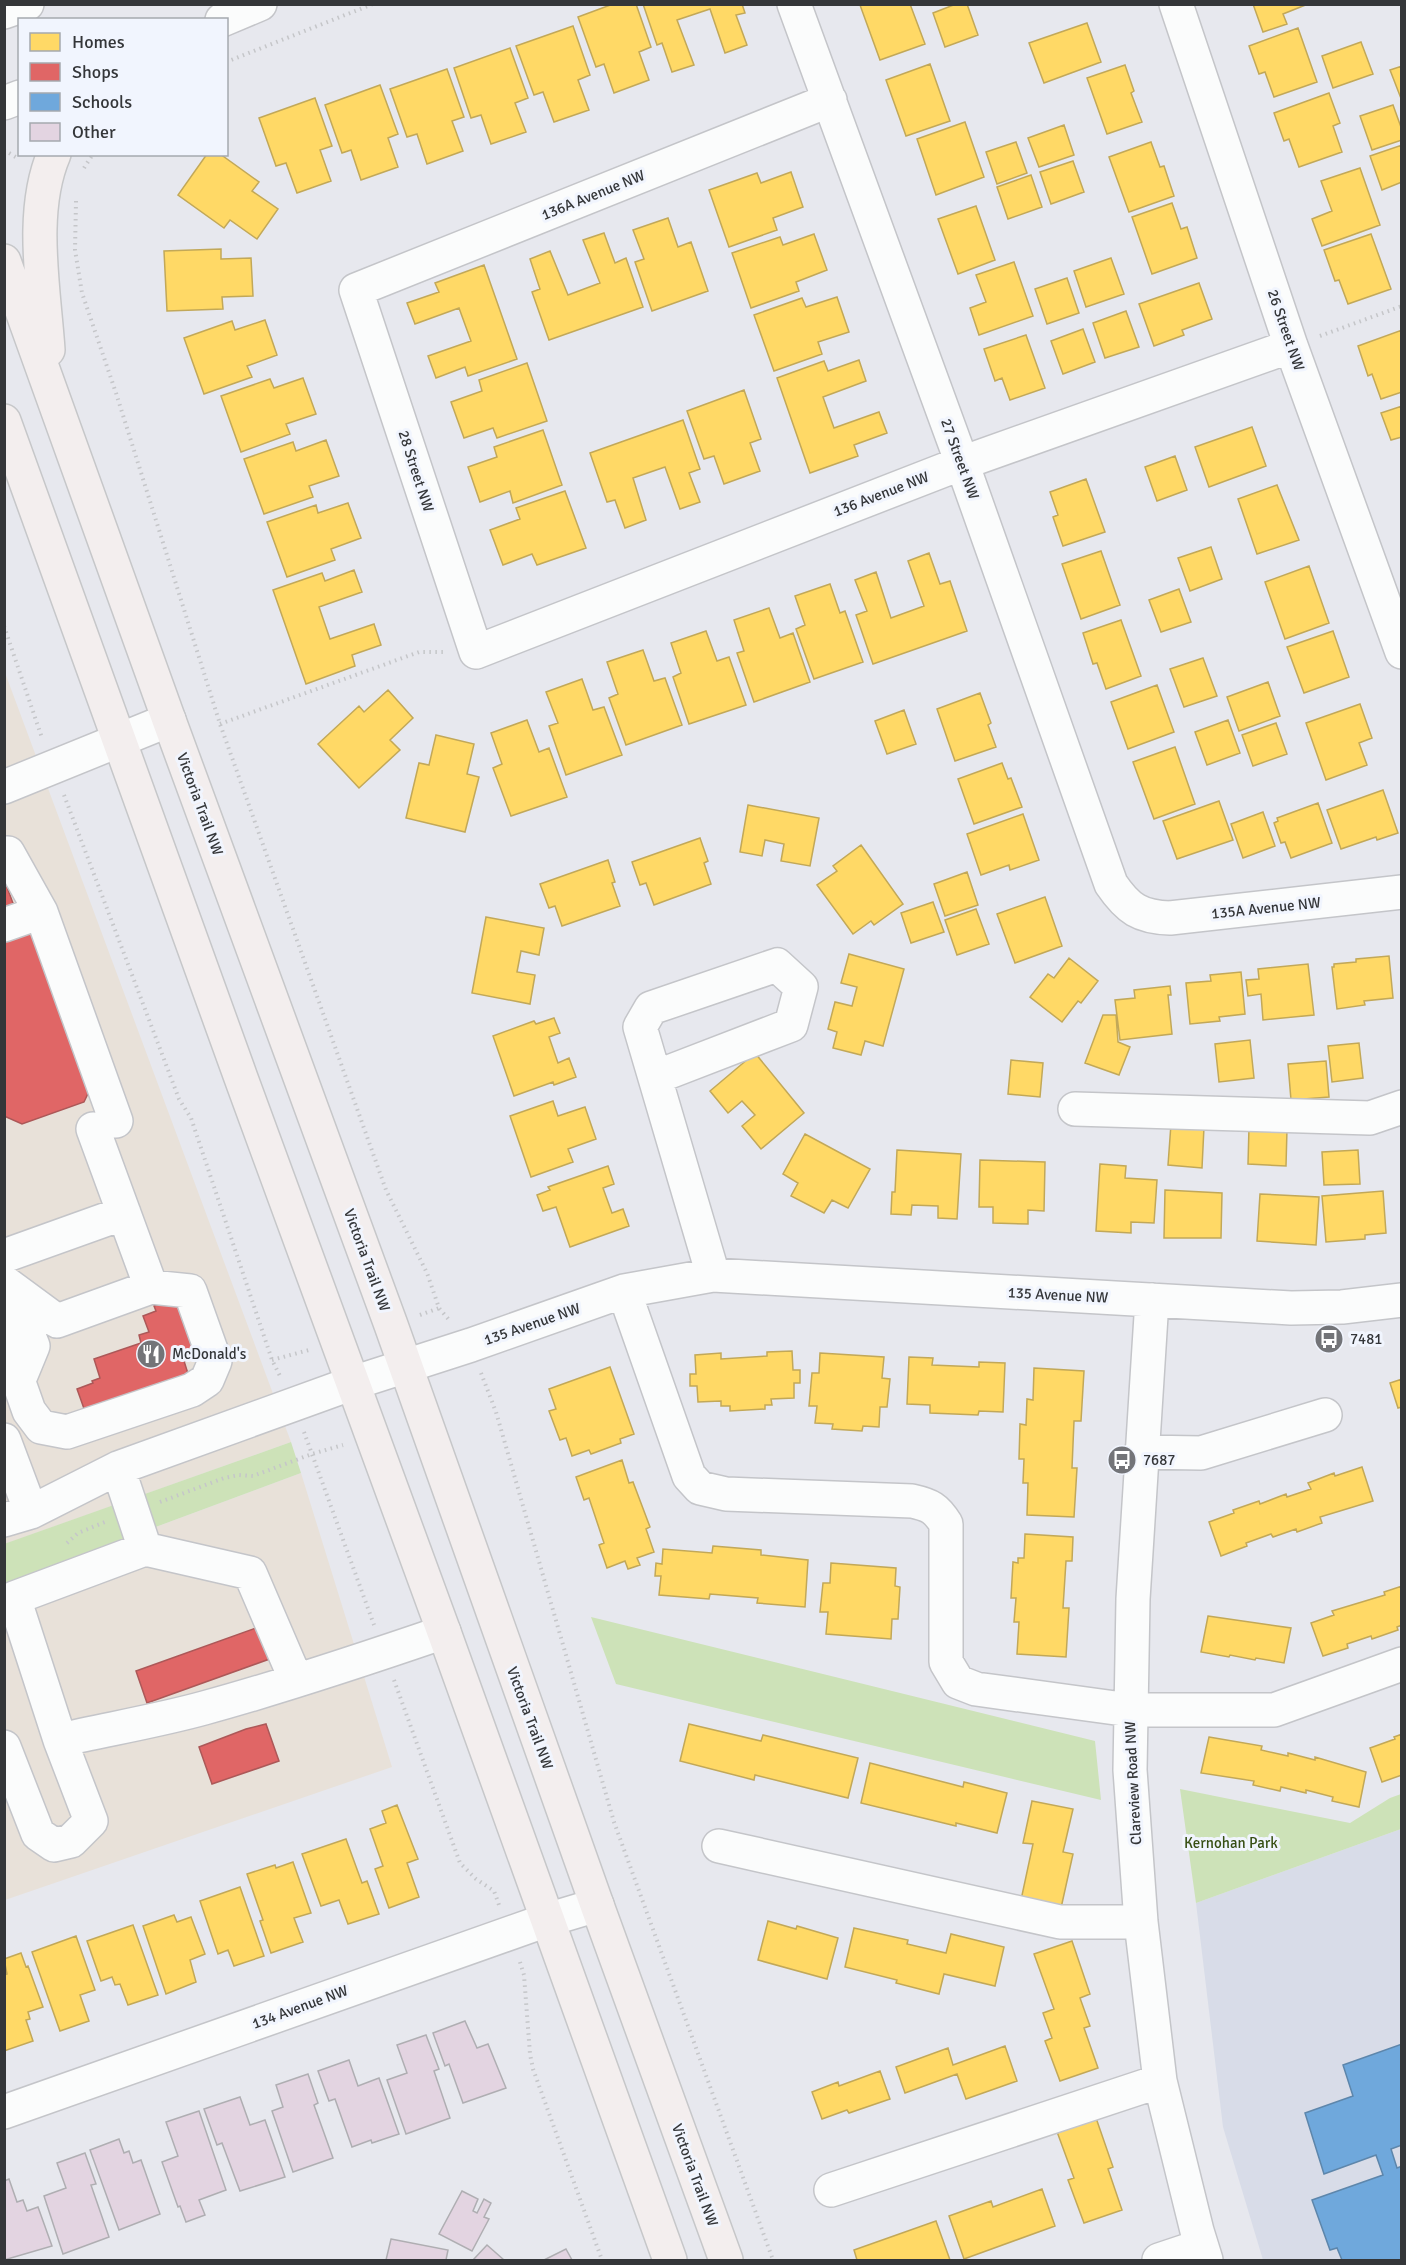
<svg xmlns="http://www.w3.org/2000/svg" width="1406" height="2265" viewBox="0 0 1406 2265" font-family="Signika,sans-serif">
<rect width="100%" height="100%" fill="#e7e8ee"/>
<path fill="#e8e1d9" d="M4 670 291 1442 5 1544H4Z
M301 1473 392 1767 5 1900V1583Z"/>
<path fill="#d8dce8" d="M1401 1829V2260H1263L1223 2127 1196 1903Z"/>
<path fill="#cde2b8" d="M291 1442 301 1473 5 1583 4 1544Z
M591 1617 1095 1741 1101 1800 616 1684Z
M1180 1789 1350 1823 1390 1798 1401 1794V1829L1196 1903Z"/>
<path fill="#ffd966" stroke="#c2a858" stroke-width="1.5" d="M613 4H636L651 47 639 52 649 80 614 93 604 64 596 67 578 17Z
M643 4H742L745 13 736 15 747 45 725 53 710 9 677 20 694 65 672 72 662 43 657 45Z
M910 4 925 44 880 60 860 5Z
M956 4H967L978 35 945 47 933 13Z
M1253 4H1308L1283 14 1287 24 1263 32Z
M1087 23 1101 62 1044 83 1029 43Z
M573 26 590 75 578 80 589 110 554 122 543 92 534 95 516 46Z
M1298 28 1317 82 1274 97 1265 72 1259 74 1249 46Z
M1361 42 1373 74 1333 88 1322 56Z
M510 48 528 98 515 103 526 132 491 144 481 115 471 118 454 68Z
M930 64 950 121 906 136 886 80Z
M1125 65 1134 91 1131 93 1142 122 1107 134 1087 78Z
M1402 66V101L1390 70Z
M447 69 464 117 452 121 463 151 427 164 417 134 407 137 390 89Z
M380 85 398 134 388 138 398 167 361 180 351 150 342 153 325 105Z
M1329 93 1340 123 1333 126 1342 152 1299 167 1289 139 1284 141 1274 113Z
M315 98 332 146 320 150 331 181 297 193 286 163 276 166 259 118Z
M1393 105 1402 130V140L1372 150 1360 116Z
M965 122 984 177 936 195 917 139Z
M1064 125 1074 155 1039 167 1028 138Z
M1016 142 1027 173 997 184 986 152Z
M1151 142 1160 167 1164 166 1174 196 1129 212 1109 157Z
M1402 145V182L1382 190 1370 156Z
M207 154H220L259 182 252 191 278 209 257 239 230 220 224 228 178 195Z
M1073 161 1084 192 1051 204 1040 172Z
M1360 168 1380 225 1322 246 1312 219 1332 211 1321 181Z
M791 172 803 207 773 218 777 230 729 247 709 190 757 173 761 183Z
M1031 175 1042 207 1008 219 997 187Z
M1172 203 1181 229 1187 227 1197 258 1152 274 1132 217Z
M976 206 995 260 958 274 938 219Z
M668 218 678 247 691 242 708 291 652 311 635 262 644 259 633 230Z
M604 233 615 263 626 258 643 307 549 340 532 292 540 289 530 259 550 251 568 295 600 283 583 240Z
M814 234 827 270 796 282 799 291 751 308 732 253 780 237 783 245Z
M1371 234 1391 289 1348 304 1339 280 1335 281 1324 250Z
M221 249V259L251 258 253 296 222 297 223 309 167 311 164 251Z
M1111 258 1124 294 1086 307 1074 271Z
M1014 262 1033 316 979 335 970 308 986 302 976 275Z
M484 265 517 359 468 376 465 367 436 378 428 356 471 341 459 308 415 324 407 303 439 292 435 283Z
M1067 278 1079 313 1047 324 1035 289Z
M1199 283 1212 319 1182 330 1184 335 1154 346 1139 304Z
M837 297 849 332 818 342 822 354 774 371 754 315 802 298 806 307Z
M1126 311 1139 347 1105 358 1093 323Z
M265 320 277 355 247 366 252 377 204 394 184 338 232 321 235 330Z
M1083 329 1095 362 1063 374 1051 341Z
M1402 330V392L1381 399 1372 374 1368 376 1358 346Z
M1026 335 1045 388 1010 400 1002 378 995 381 984 349Z
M859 360 866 381 823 397 834 428 879 412 887 433 854 445 858 456 810 473 777 378 824 361 828 371Z
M527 363 547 421 497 438 493 428 464 438 451 402 482 391 479 380Z
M303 378 316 414 286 424 290 434 241 452 221 396 270 379 274 388Z
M744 390 761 439 750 443 760 471 724 484 714 456 704 459 687 411Z
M1402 406V437L1391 440 1381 413Z
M683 420 700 469 689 473 700 502 680 509 665 467 633 478 646 520 625 528 615 500 607 502 590 453Z
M1252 427 1266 466 1209 487 1195 447Z
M543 430 562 485 513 503 510 491 480 502 468 467 497 457 494 447Z
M326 440 339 476 309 486 313 497 264 514 244 459 293 442 296 451Z
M1175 456 1187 490 1157 501 1145 467Z
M1086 479 1105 532 1063 546 1053 517 1058 515 1050 492Z
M1277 485 1299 540 1257 554 1238 499Z
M565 491 586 548 537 565 532 554 503 565 490 530 520 519 516 508Z
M348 503 361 538 331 549 335 560 287 577 267 522 316 505 318 513Z
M1211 547 1222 579 1190 591 1178 558Z
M1101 551 1120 605 1081 619 1062 564Z
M929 553 940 584 950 581 967 631 873 664 856 615 867 611 855 580 876 572 891 618 924 606 908 561Z
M1309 566 1329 623 1285 639 1265 582Z
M354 570 362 592 319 607 330 639 374 624 381 645 352 655 355 666 306 684 273 590 322 573 325 581Z
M830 584 840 613 845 611 863 662 814 679 796 629 805 625 795 596Z
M1179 589 1191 622 1161 632 1149 600Z
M769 608 780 638 793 633 810 682 754 702 737 653 744 651 734 620Z
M1121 620 1141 676 1106 689 1097 663 1093 664 1083 633Z
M706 631 717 661 729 657 746 705 689 724 673 677 681 673 671 643Z
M1333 631 1349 677 1304 693 1287 647Z
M643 650 654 681 665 678 682 725 626 745 609 698 618 694 607 662Z
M1203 658 1217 696 1184 707 1170 669Z
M582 679 593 710 604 707 622 755 566 775 549 726 558 723 546 692Z
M1268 682 1280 716 1239 731 1227 697Z
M1157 685 1174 732 1128 749 1111 702Z
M388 690 413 718 390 740 400 750 359 788 318 744 359 706 364 712Z
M980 693 991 723 988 725 996 747 955 761 937 709Z
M1360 704 1372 738 1359 743 1367 765 1326 780 1306 723Z
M904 710 916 744 887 754 875 721Z
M527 720 539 752 549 748 567 797 511 816 493 768 502 764 491 733Z
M1228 720 1240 753 1207 765 1195 732Z
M1276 723 1287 754 1253 766 1242 735Z
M436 735 474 744 467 774 479 777 465 832 406 818 419 763 429 765Z
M1175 747 1195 804 1154 819 1133 762Z
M1002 763 1008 779 1011 778 1022 807 974 824 958 779Z
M1383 790 1398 833 1377 840 1376 837 1341 849 1327 810Z
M1219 801 1233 840 1177 859 1163 821Z
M1318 803 1332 843 1291 858 1285 842 1281 843 1274 823 1278 821 1277 818Z
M748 805 819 818 810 866 781 861 784 844 765 840 762 856 740 852Z
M1263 812 1275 846 1243 858 1231 824Z
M1023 814 1039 860 1010 870 1009 865 981 875 967 834Z
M700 838 708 861 704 863 711 884 654 905 646 883 640 885 632 862Z
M861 845 903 904 874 925 871 921 853 934 817 885 837 871 833 866Z
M608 860 615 882 612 883 620 906 562 926 555 906 549 908 540 884Z
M967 872 978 905 945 916 934 884Z
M1045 897 1062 946 1015 963 997 914Z
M933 902 944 932 911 943 901 913Z
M976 909 989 944 957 955 945 920Z
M486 917 544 928 539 955 521 951 517 972 535 975 530 1004 472 993Z
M849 954 904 969 883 1046 865 1041 861 1055 833 1048 837 1032 828 1029 835 1002 852 1006 857 987 841 983Z
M1389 956 1393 998 1364 1001 1365 1005 1337 1009 1332 967H1334V964L1356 962V959Z
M1069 958 1098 981 1081 1003 1078 1001 1062 1022 1030 997 1048 974 1054 978Z
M1308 964 1314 1015 1263 1020 1261 994 1248 996 1246 980 1259 979 1258 969Z
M1241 972 1245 1014 1219 1017 1220 1021 1190 1024 1186 983 1211 981 1210 975Z
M1170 986 1171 995H1168L1172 1034 1120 1040 1115 1000 1135 998 1134 990Z
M1103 1015H1116L1118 1042 1130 1047 1119 1075 1085 1063Z
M554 1018 560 1033 549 1037 558 1063 569 1058 576 1077 554 1085 553 1082 514 1096 493 1036 534 1021 536 1024Z
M1250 1040 1254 1078 1219 1082 1215 1044Z
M1359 1043 1363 1078 1332 1082 1328 1046Z
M755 1053 804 1113 761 1149 742 1126 755 1115 742 1101 728 1113 710 1091Z
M1011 1060 1043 1063 1040 1097 1008 1094Z
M1326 1061 1329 1097 1291 1100 1288 1064Z
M553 1101 558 1116 585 1107 596 1139 568 1149 573 1162 531 1177 510 1116Z
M1171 1124 1204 1127 1202 1168 1168 1165Z
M1249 1127 1287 1129 1286 1166 1248 1164Z
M805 1134 870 1169 848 1208 832 1200 824 1213 791 1196 798 1183 783 1174Z
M897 1150 961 1154 957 1219 938 1218V1206L912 1205 911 1215 891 1214 892 1192H895Z
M1358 1150 1360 1184 1324 1185 1322 1152Z
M980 1160 1045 1162 1044 1211 1028 1210V1224L993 1223V1207H979Z
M1100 1164 1126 1166 1125 1178 1157 1180 1154 1223 1131 1222V1233L1096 1231Z
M608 1166 614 1184 603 1188 612 1213 623 1209 629 1226 570 1247 556 1207 543 1211 537 1195 550 1190 548 1187Z
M1165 1190 1222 1193 1221 1238H1164Z
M1383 1191 1386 1233 1365 1235V1239L1326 1242 1322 1196Z
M1260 1194 1319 1197 1316 1245 1257 1241Z
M792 1351 793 1370H800V1383H794V1398L771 1399 772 1405H765V1409L730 1411V1406H721V1401L698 1402 697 1386H690V1374H696L695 1355 721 1353V1359L767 1356V1352Z
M820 1353 884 1357 882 1378 890 1379 887 1407H880L879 1427 863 1426 862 1431 832 1429 833 1424 815 1423 817 1406H809L812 1373H819Z
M909 1357 933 1358 932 1365 979 1367V1362L1005 1363 1003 1412 979 1411 978 1415 930 1413V1405L907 1404Z
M610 1367 634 1434 620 1439 621 1443 591 1454 589 1450 572 1456 566 1438 560 1440 549 1411 556 1409 549 1389Z
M1034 1368 1084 1371 1081 1421H1074L1072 1468H1077L1074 1517 1027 1515 1028 1483H1023L1024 1459H1019L1020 1424 1026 1425 1027 1399 1033 1400Z
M1402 1379V1407L1398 1408 1390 1383Z
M622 1460 629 1483 633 1482 650 1527 646 1529 654 1552 637 1558 640 1565 628 1569 625 1561 607 1568 599 1545 604 1543 589 1498 584 1500 576 1477Z
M1362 1467 1373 1501 1320 1517 1322 1523 1297 1532 1296 1529 1273 1537 1271 1534 1246 1543 1247 1546 1221 1556 1209 1522 1234 1513 1233 1510 1259 1501 1260 1504 1286 1494 1287 1497 1311 1489 1308 1483 1334 1473 1335 1476Z
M1025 1534 1073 1537 1072 1561H1066L1063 1608H1069L1066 1657 1017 1654 1019 1622H1014L1016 1598H1011L1013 1562 1018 1563V1558H1024Z
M713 1546 761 1550V1555L808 1560 805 1607 757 1603 758 1598 710 1594 709 1599 659 1595 661 1576H655L656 1563 662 1564 663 1549 712 1553Z
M831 1563 896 1568 895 1586 900 1587 898 1619H892L891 1639 826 1634 828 1612H820L823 1583H830Z
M1402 1586V1625L1397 1627 1398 1630 1372 1639 1371 1636 1347 1644 1348 1648 1323 1656 1311 1623 1334 1615 1332 1611 1385 1595 1384 1592Z
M1208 1616 1291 1628 1284 1663 1256 1658 1255 1660 1230 1655 1229 1657 1201 1652Z
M689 1724 761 1741 763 1735 858 1758 848 1798 755 1775 754 1780 680 1761Z
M1402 1734V1775L1382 1782 1370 1748 1395 1739 1394 1737Z
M1209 1737 1262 1746 1261 1750 1288 1756V1753L1315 1760V1757L1366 1772 1359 1807 1332 1801 1333 1797 1306 1790V1793L1281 1787 1280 1791 1253 1785 1254 1781 1201 1773Z
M870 1763 963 1787 964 1782 1007 1793 997 1833 956 1823V1826L861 1803Z
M1032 1801 1073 1809 1063 1852 1073 1854 1061 1908 1021 1900 1033 1844 1023 1843Z
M397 1805 418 1859 407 1863 419 1897 389 1908 375 1869 383 1866 370 1829 386 1823 382 1811Z
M346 1839 362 1883 367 1881 379 1914 348 1924 339 1900 321 1906 302 1854Z
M293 1862 311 1913 294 1918 303 1942 271 1953 260 1921 263 1920 247 1874 275 1865 276 1868Z
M240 1887 264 1956 234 1966 228 1950 218 1954 200 1901Z
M174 1915 177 1922 191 1917 205 1954 190 1960 196 1982 166 1994 143 1926Z
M768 1921 796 1929 797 1926 838 1938 827 1979 758 1960Z
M133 1925 158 1995 128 2005 120 1984 115 1985 112 1977 101 1981 87 1941Z
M854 1928 908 1940 907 1944 946 1953 951 1934 1004 1947 995 1986 944 1974 939 1994 896 1983 897 1980 845 1967Z
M76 1936 95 1990 80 1995 89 2021 60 2031 32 1952Z
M1072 1941 1090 1994 1080 1998 1090 2026 1084 2028 1098 2068 1060 2081 1045 2041 1052 2038 1043 2013 1054 2009 1034 1954Z
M21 1953 26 1967 28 1966 43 2007 28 2012 30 2019 26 2020 33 2041 4 2051V1975L7 1974 4 1959Z
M1005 2046 1017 2081 966 2099 957 2074 905 2093 896 2067 948 2048 953 2065Z
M880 2071 890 2099 849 2113 847 2110 822 2119 812 2092 838 2082 839 2086Z
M1095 2115 1113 2167 1108 2169 1122 2210 1084 2223 1068 2180 1074 2178 1056 2129Z
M1042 2189 1055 2226 964 2259 949 2216 991 2201 993 2207Z
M936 2221 950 2260H857L854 2250Z"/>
<path fill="#e06666" stroke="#ac5858" stroke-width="1.5" d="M4 879 14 906 4 909Z
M33 931 92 1085 84 1102 22 1124 4 1116V941Z
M179 1297 197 1347 190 1349 193 1358 184 1361 190 1380 87 1417 77 1389 93 1383 92 1381 100 1378 94 1359 141 1343 139 1335 149 1332 143 1316 156 1311 154 1306Z
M267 1624 278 1656 147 1703 136 1671Z
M266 1724 279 1761 212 1784 199 1747 246 1729Z"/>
<path fill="#6fa8dc" stroke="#5d86ab" stroke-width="1.5" d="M1402 2044V2145L1391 2149 1397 2168 1402 2166V2260H1342L1337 2248 1330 2250 1312 2200 1383 2175 1376 2155 1324 2174 1305 2113 1353 2096 1343 2065Z"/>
<path fill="#e3d4e1" stroke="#afaeb2" stroke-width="1.5" d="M465 2021 477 2048 488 2044 506 2088 463 2103 449 2064 445 2066 433 2033Z
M426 2035 439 2069 434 2071 450 2118 406 2134 387 2080 407 2073 397 2045Z
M349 2060 358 2086 379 2078 399 2134 372 2143 371 2140 352 2147 335 2099 329 2101 318 2071Z
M308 2074 318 2103 314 2105 333 2158 293 2172 272 2111 283 2107 276 2085Z
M240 2097 250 2125 265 2120 285 2177 240 2191 222 2143 217 2145 204 2109Z
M199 2111 226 2190 199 2200 205 2215 186 2222 180 2206 178 2207 162 2162 178 2156 166 2122Z
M119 2139 124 2153 129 2151 133 2163 141 2160 160 2214 119 2230 90 2150Z
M85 2153 96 2184 91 2185 109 2237 63 2254 44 2196 66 2188 57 2163Z
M9 2179 17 2202 23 2200 27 2211 38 2207 52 2246 4 2260V2181Z
M462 2191 478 2199 473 2211 477 2213 484 2199 491 2203 484 2217 489 2219 472 2251 439 2234Z
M391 2239 448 2250 446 2260H386Z
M487 2245 504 2260H473Z
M566 2249 572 2260H544Z"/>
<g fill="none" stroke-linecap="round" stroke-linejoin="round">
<g stroke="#c4c5c9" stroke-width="36">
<path id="minor" d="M794 4 962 463 1111 884C1128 909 1140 917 1170 918L1402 892
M1176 4 1291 346 1402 652
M4 12 27 4
M222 20 260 4
M830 100 356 290 476 652 962 463 1291 346
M4 103 20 97
M4 787 169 720
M41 912 116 1121
M4 925 41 912 8 853
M656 1077 791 1025 801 987 777 965 651 1008 640 1027 713 1275
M1075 1109 1370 1118 1402 1107
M93 1129 151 1287
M4 1256 124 1213
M4 1282 57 1321 151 1287 190 1291 215 1361 207 1380 192 1390 67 1432 41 1427 29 1411 4 1340
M624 1291 689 1476 700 1488 726 1494 912 1501C930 1505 936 1508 946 1524V1662L958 1682 976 1689 1130 1710H1274L1402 1664
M1152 1300 1133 1599 1130 1770 1141 1922 1160 2081 1197 2231 1206 2260
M4 1303 18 1309 33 1346 19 1380
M4 1440 31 1512
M1141 1452 1201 1453 1325 1415
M118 1468 145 1549
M4 1520 31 1512 118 1468 353 1383 471 1345 624 1291 713 1275 1291 1308 1342 1307 1402 1300
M296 1680 250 1573 145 1549 14 1598 60 1740C108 1729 157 1721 204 1708 285 1686 365 1659 444 1632
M4 1747 38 1834 54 1845 71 1841 91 1821 60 1740
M719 1846 1060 1922H1141
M4 2112 547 1920 597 1905
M831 2190 1160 2081
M1159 2260 1201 2246"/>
</g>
<g stroke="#c6c7c9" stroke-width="36">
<path id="major" d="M4 261 169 720 391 1325 597 1905 726 2260
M48 350C44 289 29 212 54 154
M4 421 241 1078 444 1632 670 2260"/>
</g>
<path stroke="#c5c6c9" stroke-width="4" stroke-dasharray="1.5 4.5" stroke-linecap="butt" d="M226 62 373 4
M4 150 19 159
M84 168 93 154
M76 201 75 250 82 293 116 393 220 724 386 1190 427 1273 439 1308 450 1321
M1320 336 1402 306
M4 626 42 738
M220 724 419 652H445
M64 795 179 1099 191 1118 272 1360 281 1378
M420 1315 439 1308
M272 1360 309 1350
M481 1373 496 1412 614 1822 773 2260
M304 1432 374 1625
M160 1502 224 1478 239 1475 253 1476 312 1454 343 1445
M67 1543 78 1533 105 1522
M394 1680 460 1863 476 1879 494 1891 499 1905
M520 1962 524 1975 530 2054 533 2069 602 2260"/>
<use href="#minor" stroke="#fbfcfc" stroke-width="33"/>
<use href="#major" stroke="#f3eeee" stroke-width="33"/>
</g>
<defs>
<g id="bus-disc" transform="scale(1.5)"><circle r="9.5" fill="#737478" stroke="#f1f5fe"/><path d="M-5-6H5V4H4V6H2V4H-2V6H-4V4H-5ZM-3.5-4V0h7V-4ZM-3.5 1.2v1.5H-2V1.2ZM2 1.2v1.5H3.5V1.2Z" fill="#fff"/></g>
<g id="restaurant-disc" transform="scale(1.5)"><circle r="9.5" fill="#737478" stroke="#f1f5fe"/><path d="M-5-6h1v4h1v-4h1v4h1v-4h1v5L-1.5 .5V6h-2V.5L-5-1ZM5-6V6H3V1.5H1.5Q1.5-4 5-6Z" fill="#fff"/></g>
</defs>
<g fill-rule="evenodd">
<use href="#bus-disc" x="1329" y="1339"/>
<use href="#restaurant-disc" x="151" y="1354"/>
<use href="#bus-disc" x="1122" y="1460"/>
</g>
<g text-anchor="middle" stroke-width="6" stroke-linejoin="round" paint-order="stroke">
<g font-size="15" fill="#343639" stroke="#f1f5fe">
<text transform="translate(593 195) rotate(-22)" y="5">136A Avenue NW</text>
<text transform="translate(1286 330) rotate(71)" y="5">26 Street NW</text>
<text transform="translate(960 459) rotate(70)" y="5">27 Street NW</text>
<text transform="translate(416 471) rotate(72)" y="5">28 Street NW</text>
<text transform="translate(881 494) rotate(-21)" y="5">136 Avenue NW</text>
<text transform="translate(200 804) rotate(70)" y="5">Victoria Trail NW</text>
<text transform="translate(1266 908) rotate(-6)" y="5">135A Avenue NW</text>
<text transform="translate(367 1260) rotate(70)" y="5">Victoria Trail NW</text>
<text transform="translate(1058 1295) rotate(3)" y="5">135 Avenue NW</text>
<text transform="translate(532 1324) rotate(-19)" y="5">135 Avenue NW</text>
<text transform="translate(530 1718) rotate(70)" y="5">Victoria Trail NW</text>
<text transform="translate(1133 1783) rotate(-93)" y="5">Clareview Road NW</text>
<text transform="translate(300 2007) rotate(-20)" y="5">134 Avenue NW</text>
<text transform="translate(695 2175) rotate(70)" y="5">Victoria Trail NW</text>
</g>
<g font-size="15" fill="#343639" stroke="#f1f5fe" text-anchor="start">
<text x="1350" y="1344">7481</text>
<text x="172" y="1359">McDonald's</text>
<text x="1143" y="1465">7687</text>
</g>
<g font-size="15" fill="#374f14" stroke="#f1f5fe">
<text x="1231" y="1848">Kernohan Park</text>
</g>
</g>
<rect width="1406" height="2265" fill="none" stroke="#343639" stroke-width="12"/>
<rect x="18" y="18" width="210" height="138" fill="#f1f5fe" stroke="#a5a9af" stroke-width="1.5"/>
<rect x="30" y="33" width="30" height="18" fill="#ffd966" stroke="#a5a9af" stroke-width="1.5"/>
<text x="72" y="48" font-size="18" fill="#343639">Homes</text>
<rect x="30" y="63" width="30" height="18" fill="#e06666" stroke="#a5a9af" stroke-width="1.5"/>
<text x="72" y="78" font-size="18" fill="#343639">Shops</text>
<rect x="30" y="93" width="30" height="18" fill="#6fa8dc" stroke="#a5a9af" stroke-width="1.5"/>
<text x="72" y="108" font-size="18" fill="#343639">Schools</text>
<rect x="30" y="123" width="30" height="18" fill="#e3d4e1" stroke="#a5a9af" stroke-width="1.5"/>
<text x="72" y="138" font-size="18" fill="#343639">Other</text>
</svg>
